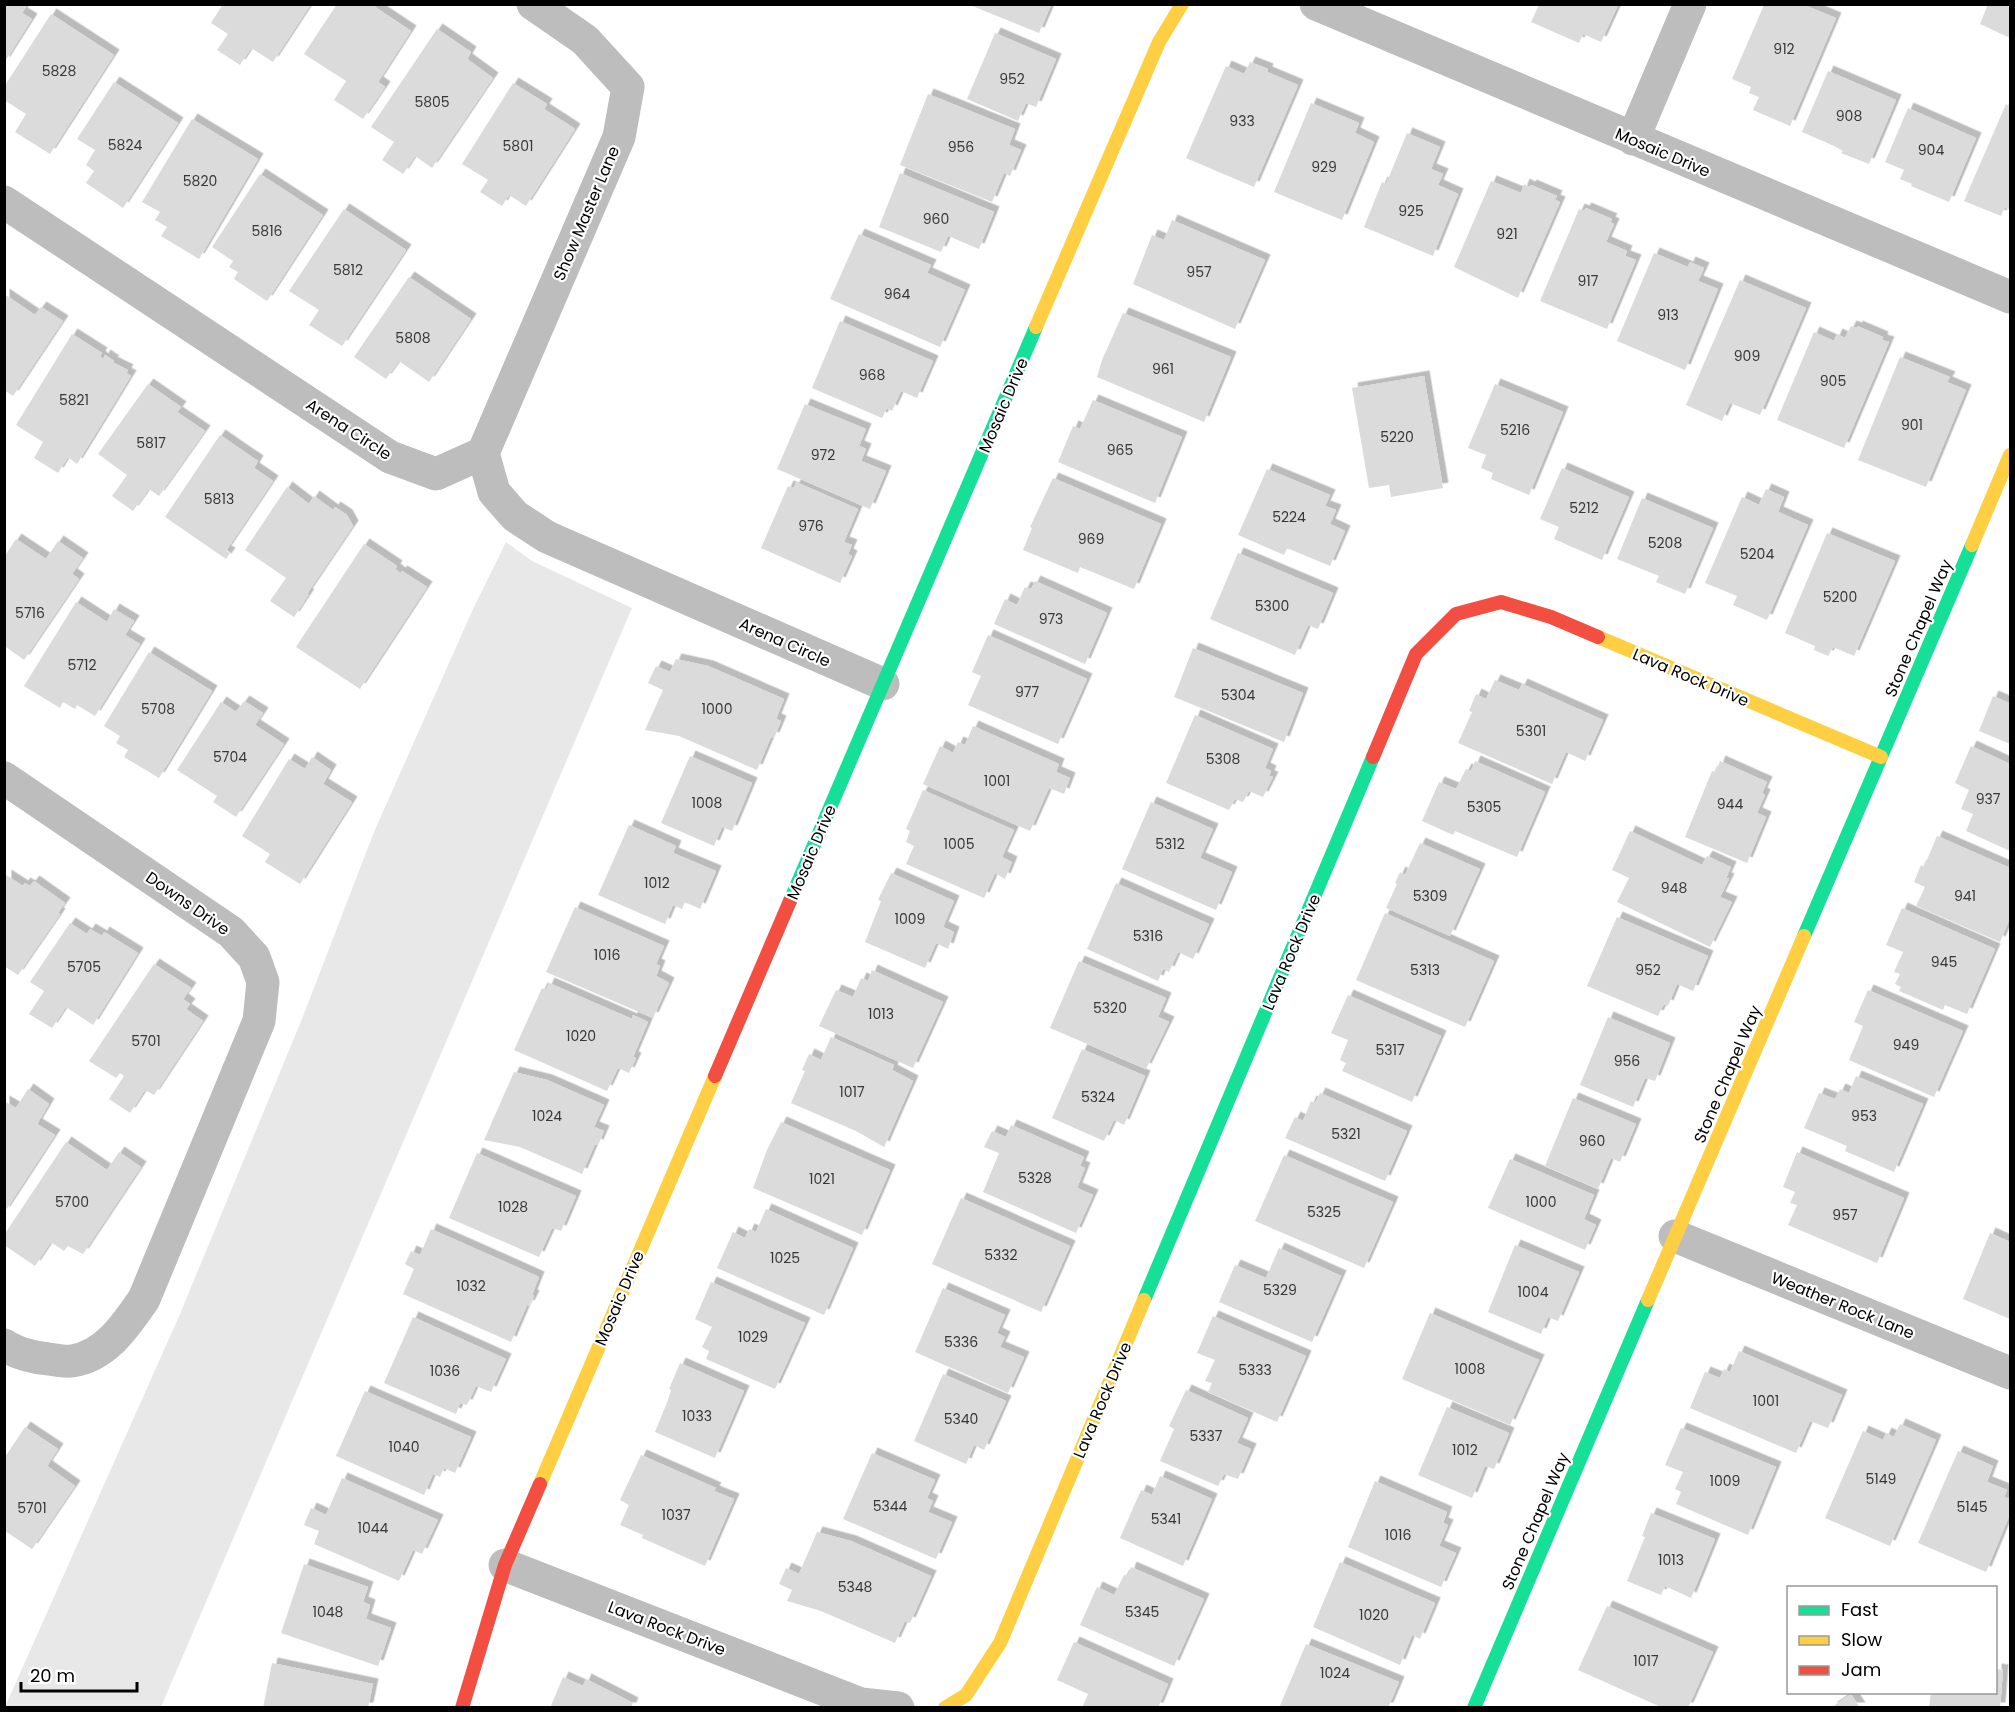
<svg xmlns="http://www.w3.org/2000/svg" width="2015" height="1712" viewBox="0 0 2015 1712" font-family="Poppins,sans-serif">
<defs>
<filter id="shadow"><feDropShadow dx="5.5" dy="-5.5" stdDeviation="0" flood-color="#0004"/></filter>
</defs>
<rect width="100%" height="100%" fill="#fff"/>
<path fill="#e8e8e8" d="M506 542 532 561 632 608 161 1707H5L180 1314 302 1019 374 832 473 609Z"/>
<path fill="#dbdbdb" filter="url(#shadow)" d="M223 4H311L273 62 251 48 240 65 217 50 228 34 211 23Z
M337 4H376L375 7 411 31 378 82 385 87 363 119 334 100 346 81 304 54Z
M1988 4H2010V38L1980 24Z
M4 5H27L22 13 32 19 4 63Z
M970 5H1051L1039 33Z
M1539 5H1618L1601 42 1583 34 1579 43 1531 22Z
M1764 5H1804L1836 18 1790 126 1753 110 1759 97 1749 93 1751 87 1732 79Z
M51 14 114 55 50 154 15 132 26 114 4 100V87Z
M437 29 471 52 467 59 493 78 432 168 415 156 403 174 382 160 394 142 371 127Z
M995 33 1056 59 1036 107 1026 103 1018 121 967 99Z
M1250 62 1268 69 1267 72 1298 85 1254 187 1186 158 1226 66 1244 74Z
M1828 71 1896 100 1869 164 1841 153 1843 151 1834 146 1802 132Z
M114 82 178 123 123 208 86 183 94 171 86 165 95 150 77 139Z
M513 83 547 104 544 109 575 129 526 206 509 195 502 206 480 192 488 180 462 164Z
M928 94 1015 129 1009 145 1021 150 1010 176 1004 173 992 202 900 165Z
M1311 103 1359 123 1355 133 1374 142 1342 220 1274 192Z
M2006 104 2010 107V210L2005 207 2001 216 1964 201Z
M1908 108 1976 138 1949 202 1911 186 1912 184 1900 179 1904 170 1885 162Z
M192 119 258 159 199 259 161 236 167 227 155 220 160 212 142 202Z
M1407 133 1440 147 1431 169 1443 174 1438 185 1458 194 1433 256 1364 227 1382 182 1386 184Z
M900 173 994 212 979 249 948 236 941 252 879 227Z
M260 174 323 215 267 301 234 279 238 272 229 267 233 261 212 247Z
M1491 181 1521 193 1524 184 1530 187 1531 185 1557 196 1555 200 1560 202 1518 298 1454 267Z
M1586 208 1612 219 1610 222 1614 224 1606 242 1627 251 1625 256 1636 260 1607 329 1540 301 1579 209 1584 211Z
M344 209 406 250 342 346 309 325 319 310 289 291Z
M1172 220 1265 260 1235 329 1133 284 1152 235 1164 240Z
M859 234 931 265 927 273 965 290 940 347 830 299Z
M1654 253 1688 267 1690 262 1704 268 1698 281 1718 289 1685 370 1617 341Z
M409 277 471 319 429 382 399 361 386 379 354 357Z
M1740 280 1806 308 1760 415 1730 403 1722 421 1686 405Z
M4 294 35 315 41 307 63 321 13 396 4 390Z
M1123 313 1231 357 1204 422 1097 377 1102 360Z
M840 321 933 361 917 398 901 391 892 411 887 408 882 418 812 388Z
M1851 326 1857 328V326L1883 337 1882 340 1889 342 1844 448 1777 420 1814 332 1834 341 1837 334 1845 338Z
M72 334 102 353 100 356 103 359 105 355 114 361 112 362 128 370 126 373 131 376 77 464 68 457 58 473 34 458 43 442 16 425Z
M1900 357 1950 377 1947 382 1966 390 1926 487 1858 460Z
M1424 376 1443 488 1391 497 1389 485 1369 488 1352 388Z
M148 384 181 407 177 412 205 431 159 496 149 489 133 511 112 496 127 475 98 454Z
M1495 384 1563 412 1529 495 1491 479 1493 473 1481 468 1486 455 1468 448Z
M1093 400 1182 437 1155 503 1058 462 1073 426 1080 429Z
M805 404 866 429 859 446 866 449 861 461 886 471 870 509 777 469Z
M220 435 258 461 254 468 273 481 226 551 230 553 226 559 165 517Z
M1562 468 1629 497 1602 560 1554 539 1559 527 1540 519Z
M1267 469 1330 495 1325 506 1336 510 1330 524 1345 531 1330 566 1287 548 1284 555 1238 535Z
M1053 478 1161 524 1134 589 1080 567 1078 573 1023 550 1032 528 1030 527Z
M796 482 858 509 844 542 852 545 848 554 852 556 840 583 761 548 788 486 794 488Z
M287 487 309 504 314 496 333 510 335 507 347 515 353 526 307 594H309L294 617 270 601 286 578 245 550Z
M1766 489 1784 497 1778 512 1808 525 1767 620 1733 605 1737 596 1705 583 1742 497 1759 505Z
M1642 498 1713 528 1685 594 1656 582 1659 576 1617 559Z
M1827 533 1895 561 1854 656 1833 647 1828 656 1814 650 1815 646 1785 633Z
M16 539 46 559 58 541 83 558 72 574 79 579 24 660 6 647 4 649V557Z
M364 544 397 566 395 569 400 573 402 571 427 587 360 689 296 647Z
M1238 553 1333 593 1318 629 1308 625 1295 655 1210 619Z
M1035 581 1107 613 1085 664 994 624 1005 599 1017 605 1025 587 1031 589Z
M76 602 107 622 114 609 134 621 125 635 140 644 95 716 77 705 75 709 63 702 60 708 24 686Z
M988 635 1087 679 1058 744 968 705 981 676 972 672Z
M1193 648 1303 693 1284 742 1174 697Z
M149 652 212 691 159 778 124 757 128 750 116 743 120 736 104 726Z
M676 659 708 666 784 699 776 719 781 721 774 738 771 737 757 770 679 736 645 730 663 690 648 683 656 666 670 672Z
M1495 680 1519 690 1522 684 1603 720 1585 761 1566 752 1552 784 1458 743 1472 712 1469 711 1476 694 1486 699Z
M1993 696 2009 703 2010 698V744L1979 731Z
M244 701 263 713 255 725 284 744 236 817 213 802 217 796 177 770 221 702 236 712Z
M1195 715 1273 749 1265 768 1271 771 1269 776 1273 777 1263 797 1249 791 1243 802 1235 799 1229 810 1166 783Z
M973 726 1059 764 1056 772 1070 778 1064 794 1049 788 1030 831 923 784 940 746 953 753 958 742 965 745Z
M1971 746 2010 764V851L1966 831 1973 814 1961 809 1969 790 1955 783Z
M690 756 752 783 732 831 722 827 714 846 661 823Z
M312 757 331 770 323 784 352 802 300 884 265 862 270 854 242 836 289 759 305 769Z
M1475 761 1545 792 1517 857 1455 831 1453 835 1422 821 1439 782 1456 789 1466 769 1471 771Z
M1720 761 1767 782 1762 793 1765 795 1757 813 1766 817 1747 863 1685 837 1712 771 1716 772Z
M923 790 1014 830 1002 857 1012 862 1005 879 995 873 984 898 906 864 914 846 906 842 910 831 906 829Z
M1151 802 1213 829 1200 858 1232 872 1216 910 1122 869Z
M629 825 676 846 673 853 716 871 700 909 685 902 682 909 673 905 665 924 598 895Z
M1630 831 1702 865 1707 856 1731 867 1726 878 1729 879 1720 897 1732 902 1710 947 1617 902 1629 878 1612 870Z
M1937 836 2010 868V918L2000 942 1916 906 1925 887 1914 882 1921 865 1924 867Z
M1420 843 1480 869 1450 936 1386 908 1397 884 1395 883 1400 872 1405 875Z
M891 873 954 901 943 927 954 932 948 949 936 943 925 968 865 942 881 901 878 900Z
M6 875 23 886 25 883 30 886 34 881 65 903 58 913 60 914 18 975 4 966Z
M1116 883 1209 924 1193 959 1178 952 1169 972 1163 969 1158 981 1087 949Z
M575 907 664 946 656 964 660 966 656 976 669 983 653 1018 546 972Z
M1902 908 1995 949 1967 1014 1945 1005 1943 1010 1899 991 1901 987 1895 984 1900 974 1894 972 1903 952 1886 945Z
M1385 913 1494 961 1465 1027 1356 980Z
M1617 917 1708 956 1693 991 1677 984 1668 1006 1664 1004 1658 1016 1587 986Z
M70 923 87 934 90 929 102 936 104 932 138 953 93 1025 66 1007 52 1028 29 1014 44 991 30 982Z
M1079 961 1166 998 1158 1017 1169 1022 1146 1069 1050 1028Z
M154 964 191 988 183 999 190 1004 186 1009 203 1021 154 1095 145 1090 130 1113 109 1099 124 1076 120 1073 116 1078 89 1061Z
M872 970 943 1002 913 1068 819 1026 836 990 853 997 861 978 868 981Z
M549 983 632 1019 633 1015 648 1022 633 1057 636 1058 629 1073 618 1068 607 1091 514 1050 542 988 546 990Z
M1868 990 1963 1031 1934 1097 1849 1060 1863 1026 1854 1022Z
M1348 995 1441 1036 1412 1102 1342 1071 1346 1063 1340 1060 1348 1040 1331 1033Z
M1608 1017 1670 1043 1655 1081 1645 1078 1633 1107 1580 1085Z
M831 1037 894 1065 892 1070 913 1081 884 1147 856 1131 791 1103 805 1071 802 1070 809 1054 821 1060Z
M1082 1049 1145 1076 1124 1125 1114 1120 1104 1141 1052 1118Z
M514 1072 547 1080 604 1105 594 1127 604 1131 598 1145 595 1144 582 1174 520 1147 484 1140Z
M1856 1076 1923 1104 1894 1172 1845 1151 1847 1146 1804 1128 1819 1093 1835 1099 1840 1089 1849 1093Z
M28 1089 49 1104 37 1124 55 1135 4 1213V1101L16 1108Z
M1320 1093 1407 1131 1385 1181 1285 1138 1295 1117 1303 1121 1311 1101 1315 1103Z
M1573 1098 1636 1124 1620 1162 1611 1158 1598 1189 1545 1166Z
M781 1122 890 1170 862 1235 753 1188 767 1150Z
M1011 1125 1084 1157 1080 1166 1085 1168 1077 1188 1093 1195 1076 1233 983 1192 999 1153 984 1147 992 1131 1006 1137Z
M66 1142 107 1170 119 1152 141 1167 83 1254 68 1246 64 1251 51 1242 35 1266 4 1245V1235Z
M1797 1152 1904 1198 1877 1263 1788 1225 1797 1205 1790 1203 1795 1192 1783 1187Z
M477 1153 576 1196 561 1231 552 1228 539 1257 449 1218Z
M1284 1155 1393 1202 1364 1268 1255 1221Z
M1510 1159 1594 1195 1584 1219 1596 1225 1585 1250 1488 1208Z
M961 1198 1070 1246 1041 1312 932 1264Z
M766 1209 853 1248 824 1315 717 1268 733 1232 745 1238 749 1229 756 1232Z
M431 1229 539 1277 532 1295 534 1296 529 1306 527 1305 511 1342 403 1294 414 1269 405 1264 411 1251 420 1255Z
M1990 1233 2010 1242V1319L1963 1299Z
M1515 1245 1579 1272 1558 1321 1548 1317 1541 1334 1488 1312Z
M1279 1248 1341 1276 1312 1342 1219 1302 1235 1265 1266 1278Z
M711 1282 805 1323 775 1389 706 1359 709 1351 702 1347 712 1327 695 1319Z
M943 1288 1005 1315 997 1333 1005 1337 1000 1347 1024 1357 1008 1393 915 1352Z
M1430 1313 1539 1360 1510 1425 1402 1379Z
M1213 1316 1306 1356 1277 1422 1208 1392 1212 1383 1205 1381 1215 1360 1197 1353Z
M413 1317 506 1359 491 1392 476 1386 467 1405 460 1403 456 1414 384 1383Z
M1739 1351 1842 1395 1828 1428 1810 1421 1796 1453 1690 1408 1705 1372 1720 1378 1724 1369 1730 1372Z
M680 1363 744 1391 715 1458 655 1432 668 1400 671 1390 669 1389Z
M943 1374 1006 1401 984 1450 974 1445 966 1464 914 1441Z
M1186 1390 1248 1418 1237 1443 1251 1449 1238 1479 1224 1474 1218 1486 1160 1461 1174 1429 1169 1426Z
M365 1391 471 1437 455 1473 444 1468 440 1477 433 1474 424 1495 336 1456Z
M1447 1407 1509 1433 1494 1469 1485 1466 1472 1498 1418 1475Z
M1900 1424 1936 1440 1890 1546 1825 1518 1863 1431 1883 1440 1886 1433 1894 1437Z
M25 1427 58 1449 47 1466 75 1486 32 1549 5 1531V1457Z
M1681 1428 1776 1467 1748 1535 1676 1504 1681 1492 1675 1489 1683 1472 1665 1465Z
M1958 1451 1993 1466 1987 1482 2007 1490 2004 1497 2010 1499V1514L1986 1572 1918 1543Z
M872 1453 935 1480 927 1498 933 1501 928 1512 952 1522 936 1559 843 1519Z
M641 1455 716 1488 714 1491 734 1499 705 1566 642 1538 643 1535 620 1525 629 1505 620 1500Z
M1160 1476 1212 1499 1183 1566 1120 1538 1141 1490 1152 1495Z
M342 1478 438 1520 422 1554 413 1550 399 1581 314 1544 319 1531 304 1525 311 1508 326 1515Z
M1375 1481 1447 1512 1443 1523 1448 1525 1439 1546 1456 1553 1441 1587 1348 1547Z
M1651 1513 1715 1539 1691 1598 1665 1586 1661 1595 1627 1581 1645 1537 1642 1536Z
M817 1532 851 1541 931 1576 910 1623 905 1621 895 1643 821 1611 787 1601 792 1590 779 1584 786 1568 799 1574Z
M1340 1562 1435 1603 1420 1639 1412 1635 1400 1665 1313 1627Z
M304 1564 368 1587 363 1602 370 1605 366 1619 391 1628 378 1666 281 1633Z
M1131 1567 1204 1599 1174 1666 1080 1625 1097 1587 1114 1595 1124 1575 1128 1576Z
M1607 1606 1713 1652 1688 1708H1663L1578 1670Z
M1074 1642 1168 1684 1158 1708H1082L1088 1694 1057 1680Z
M1306 1644 1399 1682 1388 1708H1279Z
M272 1663 373 1684 368 1708H263Z
M1996 1669 2003 1670 2000 1708H1929L1931 1692H1996Z
M563 1677 583 1686 586 1679 633 1703 631 1708H550Z
M1851 1694 1860 1708H1831Z"/>
<g fill="none" stroke-linecap="round" stroke-linejoin="round">
<path stroke="#bdbdbd" stroke-width="33" d="M1316 4 2010 297
M1633 139 1690 4
M4 202 390 457 436 474 483 453
M483 453 619 137 628 87 585 40 533 4
M483 453 494 492 515 516 547 537 883 684
M4 778 231 932 254 957 263 982 259 1021 144 1299C126 1325 106 1356 72 1361 65 1362 56 1360 49 1359 34 1358 16 1353 4 1345
M1675 1236 2010 1373
M505 1565 861 1704 898 1708"/>
<path stroke="#16e098" stroke-width="14" d="M790 901 1036 327
M1804 936 1972 545
M1144 1300 1373 757
M1474 1708 1648 1300"/>
<path stroke="#ffcf43" stroke-width="14" d="M1036 327 1159 42 1182 4
M1972 545 2010 455
M1598 637 1881 757
M1648 1300 1804 936
M540 1484 715 1076
M945 1708 966 1695 1000 1643 1144 1300"/>
<path stroke="#f24e42" stroke-width="14" d="M1373 757 1416 654 1456 614 1501 602 1551 617 1598 637
M715 1076 790 901
M462 1708 505 1565 540 1484"/>
</g>
<g text-anchor="middle" stroke-width="4.5" stroke-linejoin="round" paint-order="stroke">
<g font-size="14" fill="#373737">
<text x="1784" y="54">912</text>
<text x="59" y="76">5828</text>
<text x="1012" y="84">952</text>
<text x="432" y="107">5805</text>
<text x="1849" y="121">908</text>
<text x="1242" y="126">933</text>
<text x="125" y="150">5824</text>
<text x="518" y="151">5801</text>
<text x="961" y="152">956</text>
<text x="1931" y="155">904</text>
<text x="1324" y="172">929</text>
<text x="200" y="186">5820</text>
<text x="1411" y="216">925</text>
<text x="936" y="224">960</text>
<text x="267" y="236">5816</text>
<text x="1507" y="239">921</text>
<text x="348" y="275">5812</text>
<text x="1199" y="277">957</text>
<text x="1588" y="286">917</text>
<text x="897" y="299">964</text>
<text x="1668" y="320">913</text>
<text x="413" y="343">5808</text>
<text x="1747" y="361">909</text>
<text x="1163" y="374">961</text>
<text x="872" y="380">968</text>
<text x="1833" y="386">905</text>
<text x="74" y="405">5821</text>
<text x="1912" y="430">901</text>
<text x="1515" y="435">5216</text>
<text x="1397" y="442">5220</text>
<text x="151" y="448">5817</text>
<text x="1120" y="455">965</text>
<text x="823" y="460">972</text>
<text x="219" y="504">5813</text>
<text x="1584" y="513">5212</text>
<text x="1289" y="522">5224</text>
<text x="811" y="531">976</text>
<text x="1091" y="544">969</text>
<text x="1665" y="548">5208</text>
<text x="1757" y="559">5204</text>
<text x="1840" y="602">5200</text>
<text x="1272" y="611">5300</text>
<text x="30" y="618">5716</text>
<text x="1051" y="624">973</text>
<text x="82" y="670">5712</text>
<text x="1027" y="697">977</text>
<text x="1238" y="700">5304</text>
<text x="158" y="714">5708</text>
<text x="717" y="714">1000</text>
<text x="1531" y="736">5301</text>
<text x="230" y="762">5704</text>
<text x="1223" y="764">5308</text>
<text x="997" y="786">1001</text>
<text x="1988" y="804">937</text>
<text x="707" y="808">1008</text>
<text x="1730" y="809">944</text>
<text x="1484" y="812">5305</text>
<text x="959" y="849">1005</text>
<text x="1170" y="849">5312</text>
<text x="657" y="888">1012</text>
<text x="1674" y="893">948</text>
<text x="1430" y="901">5309</text>
<text x="1965" y="901">941</text>
<text x="910" y="924">1009</text>
<text x="1148" y="941">5316</text>
<text x="607" y="960">1016</text>
<text x="1944" y="967">945</text>
<text x="84" y="972">5705</text>
<text x="1425" y="975">5313</text>
<text x="1648" y="975">952</text>
<text x="1110" y="1013">5320</text>
<text x="881" y="1019">1013</text>
<text x="581" y="1041">1020</text>
<text x="146" y="1046">5701</text>
<text x="1906" y="1050">949</text>
<text x="1390" y="1055">5317</text>
<text x="1627" y="1066">956</text>
<text x="852" y="1097">1017</text>
<text x="1098" y="1102">5324</text>
<text x="547" y="1121">1024</text>
<text x="1864" y="1121">953</text>
<text x="1346" y="1139">5321</text>
<text x="1592" y="1146">960</text>
<text x="1035" y="1183">5328</text>
<text x="822" y="1184">1021</text>
<text x="72" y="1207">5700</text>
<text x="1541" y="1207">1000</text>
<text x="513" y="1212">1028</text>
<text x="1324" y="1217">5325</text>
<text x="1845" y="1220">957</text>
<text x="1001" y="1260">5332</text>
<text x="785" y="1263">1025</text>
<text x="471" y="1291">1032</text>
<text x="1280" y="1295">5329</text>
<text x="1533" y="1297">1004</text>
<text x="753" y="1342">1029</text>
<text x="961" y="1347">5336</text>
<text x="1470" y="1374">1008</text>
<text x="1255" y="1375">5333</text>
<text x="445" y="1376">1036</text>
<text x="1766" y="1406">1001</text>
<text x="697" y="1421">1033</text>
<text x="961" y="1424">5340</text>
<text x="1206" y="1441">5337</text>
<text x="404" y="1452">1040</text>
<text x="1465" y="1455">1012</text>
<text x="1881" y="1484">5149</text>
<text x="1725" y="1486">1009</text>
<text x="890" y="1511">5344</text>
<text x="1972" y="1512">5145</text>
<text x="32" y="1513">5701</text>
<text x="676" y="1520">1037</text>
<text x="1166" y="1524">5341</text>
<text x="373" y="1533">1044</text>
<text x="1398" y="1540">1016</text>
<text x="1671" y="1565">1013</text>
<text x="855" y="1592">5348</text>
<text x="328" y="1617">1048</text>
<text x="1142" y="1617">5345</text>
<text x="1374" y="1620">1020</text>
<text x="1646" y="1666">1017</text>
<text x="1335" y="1678">1024</text>
</g>
<g font-size="16" fill="#000" stroke="#fff">
<text transform="translate(1663 152) rotate(23)" y="6">Mosaic Drive</text>
<text transform="translate(586 213) rotate(-67)" y="6">Show Master Lane</text>
<text transform="translate(1003 405) rotate(-67)" y="6">Mosaic Drive</text>
<text transform="translate(349 429) rotate(33)" y="6">Arena Circle</text>
<text transform="translate(1918 628) rotate(-67)" y="6">Stone Chapel Way</text>
<text transform="translate(785 642) rotate(24)" y="6">Arena Circle</text>
<text transform="translate(1691 677) rotate(23)" y="6">Lava Rock Drive</text>
<text transform="translate(811 852) rotate(-67)" y="6">Mosaic Drive</text>
<text transform="translate(188 903) rotate(35)" y="6">Downs Drive</text>
<text transform="translate(1291 952) rotate(-67)" y="6">Lava Rock Drive</text>
<text transform="translate(1727 1074) rotate(-67)" y="6">Stone Chapel Way</text>
<text transform="translate(619 1298) rotate(-67)" y="6">Mosaic Drive</text>
<text transform="translate(1843 1305) rotate(22)" y="6">Weather Rock Lane</text>
<text transform="translate(1102 1400) rotate(-67)" y="6">Lava Rock Drive</text>
<text transform="translate(1535 1521) rotate(-67)" y="6">Stone Chapel Way</text>
<text transform="translate(667 1628) rotate(21)" y="6">Lava Rock Drive</text>
</g>
</g>
<rect width="2015" height="1712" fill="none" stroke="#000000" stroke-width="12"/>
<rect x="1787" y="1586" width="210" height="108" fill="#ffffff" stroke="#999999" stroke-width="1.5"/>
<rect x="1799" y="1606" width="30" height="9" fill="#16e098" stroke="#999999" stroke-width="1.5"/>
<text x="1841" y="1616" font-size="18" fill="#000000">Fast</text>
<rect x="1799" y="1636" width="30" height="9" fill="#ffcf43" stroke="#999999" stroke-width="1.5"/>
<text x="1841" y="1646" font-size="18" fill="#000000">Slow</text>
<rect x="1799" y="1666" width="30" height="9" fill="#f24e42" stroke="#999999" stroke-width="1.5"/>
<text x="1841" y="1676" font-size="18" fill="#000000">Jam</text>
<path d="M21 1682v9h116v-9" fill="none" stroke="#000000" stroke-width="3"/>
<text x="30" y="1682" font-size="18" fill="#000000" stroke="#ffffff" stroke-width="4.5" paint-order="stroke">20 m</text>
</svg>
